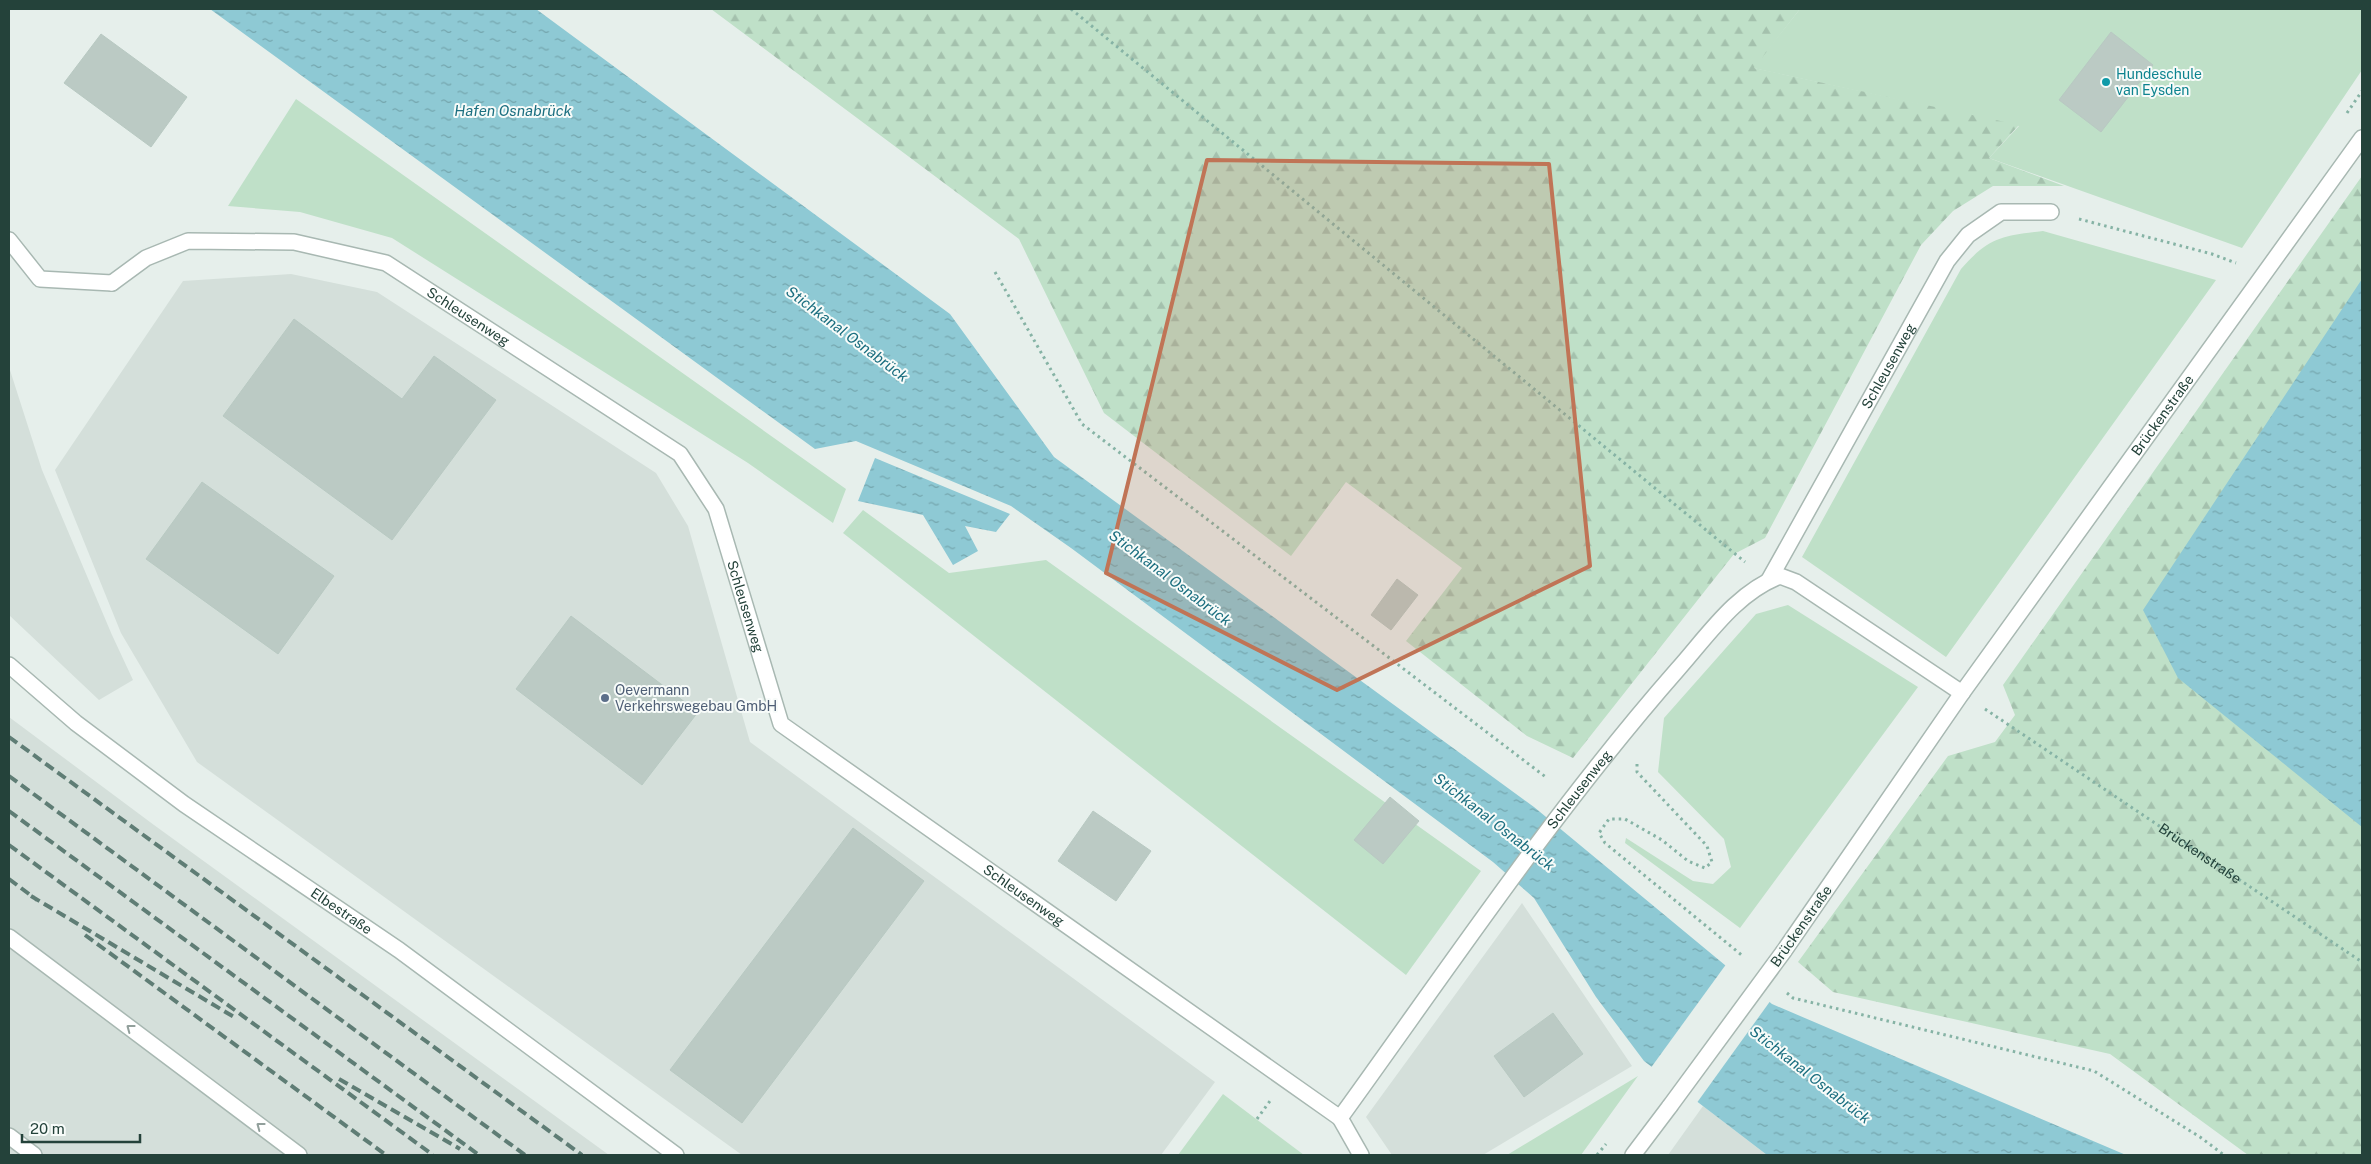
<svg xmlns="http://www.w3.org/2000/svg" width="2371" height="1164" viewBox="0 0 2371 1164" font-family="'Public Sans',sans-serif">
<defs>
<pattern id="forest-firs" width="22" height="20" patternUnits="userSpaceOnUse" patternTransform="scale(1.25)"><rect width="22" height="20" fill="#bfe0c8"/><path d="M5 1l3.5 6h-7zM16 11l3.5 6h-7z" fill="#a4c1ad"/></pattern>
<pattern id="water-ripples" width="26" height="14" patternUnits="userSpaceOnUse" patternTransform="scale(1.25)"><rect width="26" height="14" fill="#8ec9d4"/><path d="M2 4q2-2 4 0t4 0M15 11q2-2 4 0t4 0" fill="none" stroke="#74a5ad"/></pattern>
</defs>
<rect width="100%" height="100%" fill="#e6efeb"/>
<path fill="#d4dfda" d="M291 274 377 292 656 473 688 526 750 742 1215 1082 1161 1155H742L197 762 121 633 55 470 183 281Z
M9 367 42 470 112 635 133 680 99 700 9 615Z
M9 717 154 825 609 1155H9Z
M1522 903 1632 1066 1483 1155H1392L1366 1117Z
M1703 1106 1767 1155H1668Z"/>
<path fill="#bfe0c8" d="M1800 9H2362V70L2242 248 1989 158 2019 126 1753 68Z
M296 99 846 489 833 523 748 463 392 238 300 212 228 206Z
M2043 231 2216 280 1946 657 1802 557 1961 269C1989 237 2002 236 2043 231Z
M863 510 949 573 1046 560 1481 871 1406 975 843 533Z
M1788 605 1918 687 1740 928 1625 843 1626 838 1693 881 1713 884 1731 867 1724 839 1658 772 1664 718 1756 614Z
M1638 1076 1581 1155H1507Z
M1223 1094 1304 1155H1178Z"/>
<path fill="url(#forest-firs)" d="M711 9H1800L1754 68 2019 125 1989 158 2064 186H1993L1953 211 1921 245 1765 538 1734 554 1573 758 1527 736 1406 641 1462 568 1346 482 1291 556 1104 413 1019 239Z
M2362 176V1155H2248L2110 1054 1833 992 1798 962 1948 756 1995 742 2015 715 2003 685Z"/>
<path fill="url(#water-ripples)" d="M210 9H536L950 314 1054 457 1534 807 1772 1004 2126 1155H1767L1644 1061 1596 997 1534 898 1493 862 1071 548 1011 506 856 441 815 449Z
M2362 279V827L2178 678 2143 610Z
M875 458 1010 514 996 532 965 526 978 551 953 565 923 515 858 501Z"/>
<path fill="#e6efeb" d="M1727 963 1771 1000 1696 1104 1650 1069Z"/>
<path fill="#bbcac4" stroke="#b8c9c2" d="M2111 32 2153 65 2101 132 2059 100Z
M101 34 187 97 151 147 64 83Z
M294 319 402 399 434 356 496 400 392 540 223 416Z
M202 482 334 576 278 654 146 559Z
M1397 579 1418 595 1391 630 1371 615Z
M571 616 698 712 642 785 516 689Z
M1390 797 1419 821 1383 864 1354 840Z
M1093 811 1151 851 1116 901 1058 861Z
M853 828 924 881 742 1123 670 1070Z
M1553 1013 1583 1054 1524 1097 1494 1056Z"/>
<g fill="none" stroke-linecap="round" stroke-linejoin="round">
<g stroke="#a8b8b2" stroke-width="18">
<g id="lane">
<path d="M9 240 40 279 112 283"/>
<path id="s2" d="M1769 580 1947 261 1968 235 2001 212H2051"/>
<path d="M9 937 299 1155"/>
<path d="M9 1136 34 1155"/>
</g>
</g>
<g stroke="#a8b8b2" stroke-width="18">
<g id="street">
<path id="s3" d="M112 283 146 258 188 241 294 242 386 263 680 454 716 509 781 724 1340 1118C1450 966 1555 809 1678 669 1709 634 1736 593 1780 576L1796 582 1962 693"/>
<path id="s4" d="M9 665 76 723 184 804 399 950 676 1155"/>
<path id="s5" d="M1784 951 1962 693 2362 138"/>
<path d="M1340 1118 1361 1155"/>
<path d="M1633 1155 1670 1106"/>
</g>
</g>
<g stroke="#86b3a5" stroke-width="3" stroke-dasharray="2.5 4" stroke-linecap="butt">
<path d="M1071 9 1745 562"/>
<path d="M2347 113 2362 91"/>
<path d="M2079 219 2212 254 2236 263"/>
<path d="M995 272 1082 424 1547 778"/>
<path id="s1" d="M1985 709 2362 962"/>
<path d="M1637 764V772L1707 846 1712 862 1705 868 1688 861 1662 840 1625 819H1609L1599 833 1605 843 1744 957"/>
<path d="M1787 993 1793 998 2094 1071 2200 1137 2224 1155"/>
<path d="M1257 1119 1270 1101"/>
<path d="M1597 1155 1606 1144"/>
</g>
<use href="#lane" stroke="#fff" stroke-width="15"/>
<use href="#street" stroke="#fff" stroke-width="15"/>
<path stroke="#5f7d75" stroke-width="4" stroke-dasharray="10 5" stroke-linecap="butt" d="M9 737 582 1155
M9 776 525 1155
M9 811 479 1155
M9 845 433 1155
M9 879 37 900
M31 896 234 1017
M85 935 386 1155
M339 1079 460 1149"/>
<g stroke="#a8b8b2" stroke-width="18" stroke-linecap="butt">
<path id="street-bridge" d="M1670 1106 1784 951"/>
</g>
<use href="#street-bridge" stroke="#fff" stroke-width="15"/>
</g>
<defs><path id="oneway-chevron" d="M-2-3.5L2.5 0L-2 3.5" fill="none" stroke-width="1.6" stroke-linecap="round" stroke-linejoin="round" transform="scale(1.25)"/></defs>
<g stroke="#92a09c">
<use href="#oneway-chevron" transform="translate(130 1028) rotate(-143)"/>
<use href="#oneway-chevron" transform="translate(260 1126) rotate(-143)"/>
</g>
<path fill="#c07456" fill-opacity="0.2" stroke="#c07456" stroke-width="4" stroke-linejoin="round" d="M1207 160 1549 164 1590 566 1337 690 1106 573Z"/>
<circle fill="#0f9aa8" stroke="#f7fbf9" stroke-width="2" cx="2106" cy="82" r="5"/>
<circle fill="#5c6f8a" stroke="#f7fbf9" stroke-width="2" cx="605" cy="698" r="5"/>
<g text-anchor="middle" stroke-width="4" stroke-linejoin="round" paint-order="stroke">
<g font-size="14" fill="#0d838f" stroke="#f7fbf9" text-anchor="start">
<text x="2116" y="79">Hundeschule<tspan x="2116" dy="16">van Eysden</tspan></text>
</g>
<g font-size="14" fill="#24423a" stroke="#f7fbf9">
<text dy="5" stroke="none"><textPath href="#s3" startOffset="386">Schleusenweg</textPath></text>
<text dy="5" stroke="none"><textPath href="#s2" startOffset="245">Schleusenweg</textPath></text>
<text dy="5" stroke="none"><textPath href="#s5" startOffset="656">Brückenstraße</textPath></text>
<text dy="5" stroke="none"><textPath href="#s3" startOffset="806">Schleusenweg</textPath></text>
<text dy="5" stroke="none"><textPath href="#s3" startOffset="2019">Schleusenweg</textPath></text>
<text dy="5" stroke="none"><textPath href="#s1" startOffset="259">Brückenstraße</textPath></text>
<text dy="5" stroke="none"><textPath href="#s3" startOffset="1226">Schleusenweg</textPath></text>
<text dy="5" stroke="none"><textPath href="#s4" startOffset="414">Elbestraße</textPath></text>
<text transform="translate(1801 926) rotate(-55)" y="5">Brückenstraße</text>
</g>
<g font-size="14" fill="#4e5e75" stroke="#f7fbf9" text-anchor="start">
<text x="615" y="695">Oevermann<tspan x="615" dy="16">Verkehrswegebau GmbH</tspan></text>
</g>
<g font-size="15" font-style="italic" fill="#1c6f80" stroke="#f7fbf9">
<text x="513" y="116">Hafen Osnabrück</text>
<text transform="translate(847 334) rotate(37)" y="5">Stichkanal Osnabrück</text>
<text transform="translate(1170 578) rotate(37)" y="5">Stichkanal Osnabrück</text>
<text transform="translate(1494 822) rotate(38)" y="5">Stichkanal Osnabrück</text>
<text transform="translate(1810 1075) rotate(38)" y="5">Stichkanal Osnabrück</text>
</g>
</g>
<rect width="2371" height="1164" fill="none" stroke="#24423a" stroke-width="20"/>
<path d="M22 1134v8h118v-8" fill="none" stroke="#24423a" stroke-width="2.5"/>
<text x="30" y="1134" font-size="15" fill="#24423a" stroke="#f7fbf9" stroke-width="4" paint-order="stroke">20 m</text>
</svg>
